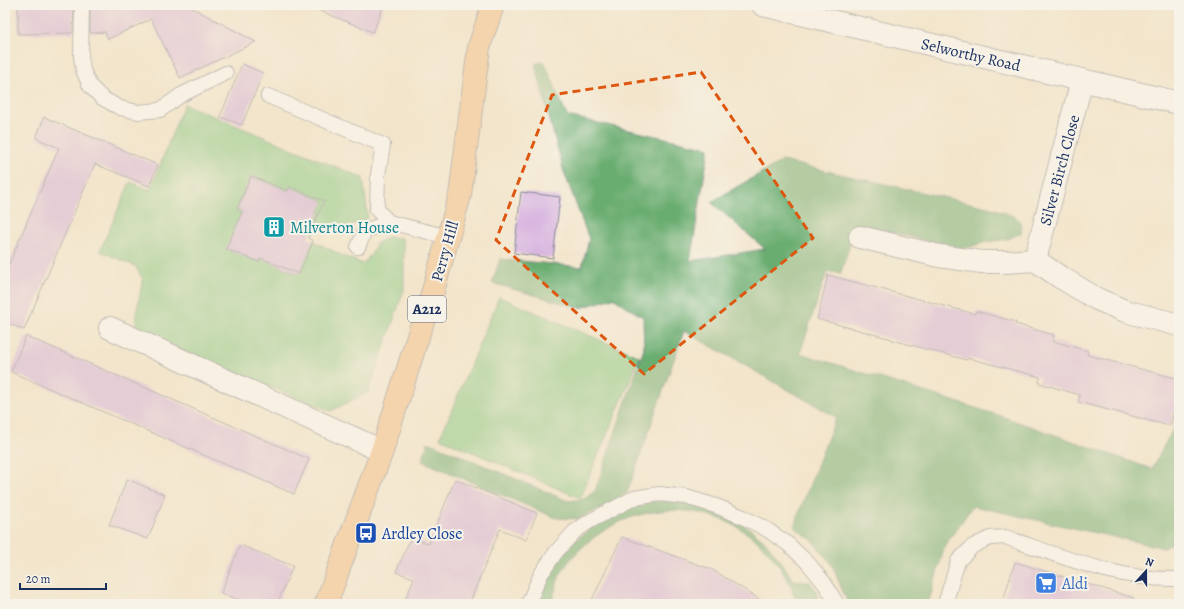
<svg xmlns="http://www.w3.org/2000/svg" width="1184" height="609" viewBox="0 0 1184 609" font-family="Alegreya,serif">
<rect width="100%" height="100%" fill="#f7f3e8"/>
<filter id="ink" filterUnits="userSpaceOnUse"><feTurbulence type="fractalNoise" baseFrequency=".025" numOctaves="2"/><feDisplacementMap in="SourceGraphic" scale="8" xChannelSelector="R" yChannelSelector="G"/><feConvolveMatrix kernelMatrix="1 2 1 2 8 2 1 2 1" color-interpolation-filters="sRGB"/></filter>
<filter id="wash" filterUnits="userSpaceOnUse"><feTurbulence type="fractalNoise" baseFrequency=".012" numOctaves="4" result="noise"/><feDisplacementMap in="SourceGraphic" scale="16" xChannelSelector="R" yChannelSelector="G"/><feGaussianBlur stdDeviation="0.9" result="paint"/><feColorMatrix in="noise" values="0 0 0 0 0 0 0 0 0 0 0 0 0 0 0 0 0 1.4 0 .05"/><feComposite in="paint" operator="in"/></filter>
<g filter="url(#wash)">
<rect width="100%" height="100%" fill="#f3e5cc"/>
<path fill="#84c983" stroke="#507c70" d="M184 104 363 178 368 218 336 231 315 223 324 201 290 187 288 191 251 176 237 209 242 212 227 249 259 262 261 258 298 274 313 241 343 256 363 264 372 253 377 243 389 237 402 238 404 248V290L368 392 331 411 253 380 147 335 136 326V314L143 279 135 266 100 251 130 182 150 190Z
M499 297 640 357 580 498 440 438Z"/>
<path fill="#6bad71" stroke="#436e68" d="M544 61 567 116 709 148 690 261 765 249 711 202 782 161 992 208 1016 217 1022 225 1021 233 1008 239 987 242 966 248 960 253 954 251 945 245 856 224 841 273 827 272 800 353 1001 416 1152 469 1174 427 1179 403V538L1164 548 973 506 945 545 928 604H848L831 563 812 540 794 527 798 515 836 417 684 331 627 493 607 506 578 519 556 518 422 461 428 442 568 501 584 499 595 491 644 349 643 317 613 298 580 308 492 283 500 259 582 267 589 239 563 169 535 64Z
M661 501 683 503 707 508 746 526 764 540 780 560 793 580 810 582 817 591V601L816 604H797C773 519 675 484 602 532 585 543 570 557 560 575 556 584 554 595 551 604H534C539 593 545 574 552 565 572 538 605 516 637 504 644 502 653 502 661 501Z"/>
<g id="blocks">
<path fill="#d5afe0" d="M18 5H74L73 33 18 34Z
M90 5H187L256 42 180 78 151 19 108 39 105 32 90 33Z
M309 5H384L373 32 308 6Z
M242 64 263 73 242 125 220 117Z
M44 117 158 165 149 186 95 164 24 330 5 322V273L59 148 36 138Z
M251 176 288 191 290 187 324 201 308 238 313 241 299 274 261 258 259 262 226 249 242 212 237 209Z
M521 192 560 197 553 258 514 253Z
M828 275 975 314 976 311 1016 322 1015 324 1054 335 1052 341 1088 351 1087 355 1179 379V391L1170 426 1078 402 1080 395 1039 383 1040 377 968 358 967 360 892 340V339L817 319Z
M26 336 309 459 294 494 11 372Z
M127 479 165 495 148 539 109 525Z
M455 479 537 513 526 540 500 529 469 604H404L414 578 396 572 411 537 429 544Z
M622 537 713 570 767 604H590Z
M240 545 293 566 277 604H249L221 593Z
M1015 562 1134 598 1133 604H1002Z"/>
</g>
</g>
<g filter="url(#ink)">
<use href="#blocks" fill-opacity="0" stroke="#878a95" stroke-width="1"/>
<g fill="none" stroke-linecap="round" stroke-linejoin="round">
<g stroke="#878a95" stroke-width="16">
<path id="service" d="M82 5 81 57 83 70 90 86 102 98 120 108 138 112 160 110 181 95 226 73
M268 96 383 145 378 175 377 210 389 222 448 237
M358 247 365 231 389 222
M528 604 541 574 556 552 574 532 590 521 634 498 659 494 686 497 716 506 743 517 766 529 788 544 808 563 825 584 837 604
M945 604 958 561 973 546 990 538 1005 537C1061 556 1119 581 1179 579"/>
</g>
<g stroke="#878a95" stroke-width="24">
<path id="minor" d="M763 5 1179 103
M860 237 939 256 982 262H1006L1035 260 1060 277 1097 299 1125 311 1179 325
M1035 260 1082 80
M110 328 382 451"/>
</g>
<g stroke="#878a95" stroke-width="24">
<path id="primary" d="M326 604 382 451 420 330 429 305 460 195 479 47 493 5"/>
</g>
<use href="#service" stroke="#fff" stroke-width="14"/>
<use href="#minor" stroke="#fff" stroke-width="22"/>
<use href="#primary" stroke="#f7be87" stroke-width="22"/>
</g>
</g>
<path d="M0 0H1184V609H0ZM701 72 813 238 644 374 496 240 552 95Z" fill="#f3e5cc" fill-opacity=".55" fill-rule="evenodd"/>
<path fill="none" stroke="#de5710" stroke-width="3" stroke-dasharray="8 5" stroke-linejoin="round" d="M701 72 813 238 644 374 496 240 552 95Z"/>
<defs>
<g id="building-square" transform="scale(1.15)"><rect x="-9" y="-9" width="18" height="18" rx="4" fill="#0f9aa8" stroke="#f7f3e8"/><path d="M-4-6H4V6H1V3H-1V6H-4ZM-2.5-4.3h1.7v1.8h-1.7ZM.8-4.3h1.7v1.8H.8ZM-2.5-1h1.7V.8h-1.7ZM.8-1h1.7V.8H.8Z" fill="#fff"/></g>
<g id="bus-square" transform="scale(1.15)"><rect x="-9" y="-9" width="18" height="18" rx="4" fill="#1a4fb4" stroke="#f7f3e8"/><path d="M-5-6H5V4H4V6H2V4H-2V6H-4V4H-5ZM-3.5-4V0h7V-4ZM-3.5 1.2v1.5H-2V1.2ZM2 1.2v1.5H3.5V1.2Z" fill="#fff"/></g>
<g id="supermarket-square" transform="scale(1.15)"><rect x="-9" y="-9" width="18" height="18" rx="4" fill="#3f7fe0" stroke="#f7f3e8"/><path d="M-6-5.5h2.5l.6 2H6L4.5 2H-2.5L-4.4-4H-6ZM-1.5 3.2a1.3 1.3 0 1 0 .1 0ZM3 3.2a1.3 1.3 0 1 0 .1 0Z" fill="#fff"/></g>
</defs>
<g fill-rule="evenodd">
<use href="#building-square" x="274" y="227"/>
<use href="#bus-square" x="366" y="533"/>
<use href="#supermarket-square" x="1046" y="583"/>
</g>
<g text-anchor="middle" stroke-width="4" stroke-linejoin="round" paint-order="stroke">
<rect fill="#f7f3e8" stroke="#5d6a87" stroke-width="1" x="408" y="296" width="38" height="26" rx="3"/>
<g font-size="15" font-weight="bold" fill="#1b2f5e">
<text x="427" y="314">A212</text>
</g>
<g font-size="16" fill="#1b2f5e" stroke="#f7f3e8">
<text transform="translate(971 54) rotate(13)" y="6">Selworthy Road</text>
<text transform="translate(1059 170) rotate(-75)" y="6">Silver Birch Close</text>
<text transform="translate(444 251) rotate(-74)" y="6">Perry Hill</text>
</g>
<g font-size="16" fill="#0d838f" stroke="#f7f3e8" text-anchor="start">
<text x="290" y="233">Milverton House</text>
</g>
<g font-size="16" fill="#164399" stroke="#f7f3e8" text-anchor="start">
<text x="382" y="539">Ardley Close</text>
</g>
<g font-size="16" fill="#366cbe" stroke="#f7f3e8" text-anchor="start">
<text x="1062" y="589">Aldi</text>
</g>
</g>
<rect width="1184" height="609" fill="none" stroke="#f7f3e8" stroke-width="20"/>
<g transform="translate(1146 571) rotate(21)" stroke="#f7f3e8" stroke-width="3" paint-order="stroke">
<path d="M0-3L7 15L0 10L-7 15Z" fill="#1b2f5e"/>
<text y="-6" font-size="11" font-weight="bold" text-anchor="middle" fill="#1b2f5e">N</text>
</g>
<path d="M20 583v6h86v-6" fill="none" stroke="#1b2f5e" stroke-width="2"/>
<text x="26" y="583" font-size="12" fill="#1b2f5e" stroke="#f7f3e8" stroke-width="3" paint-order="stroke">20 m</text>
</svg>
